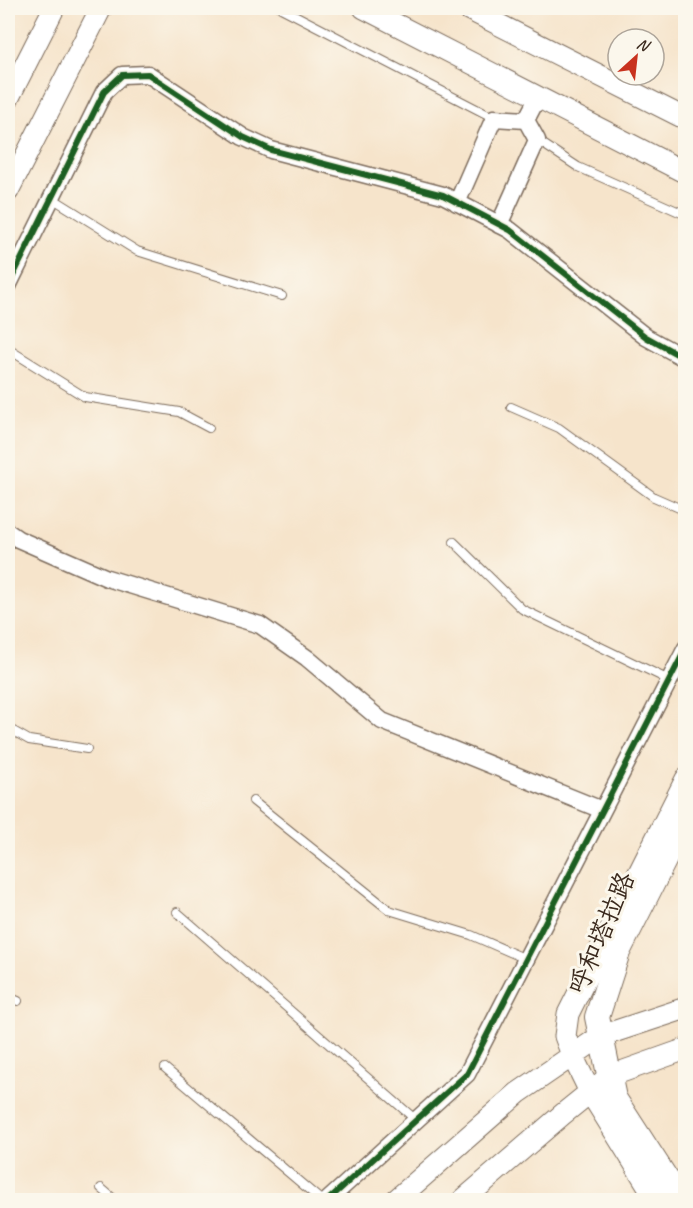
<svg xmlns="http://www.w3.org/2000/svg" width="693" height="1208" viewBox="0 0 693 1208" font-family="Caveat,'LXGW WenKai TC',sans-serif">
<rect width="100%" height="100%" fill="#fbf7ec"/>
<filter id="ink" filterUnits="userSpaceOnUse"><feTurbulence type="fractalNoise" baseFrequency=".0167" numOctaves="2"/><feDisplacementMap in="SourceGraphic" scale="12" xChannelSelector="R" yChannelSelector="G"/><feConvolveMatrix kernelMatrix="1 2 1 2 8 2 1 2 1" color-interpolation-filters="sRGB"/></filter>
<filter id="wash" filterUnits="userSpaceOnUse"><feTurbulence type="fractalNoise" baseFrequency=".008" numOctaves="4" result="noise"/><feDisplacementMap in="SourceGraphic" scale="24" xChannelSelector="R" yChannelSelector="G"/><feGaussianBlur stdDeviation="1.35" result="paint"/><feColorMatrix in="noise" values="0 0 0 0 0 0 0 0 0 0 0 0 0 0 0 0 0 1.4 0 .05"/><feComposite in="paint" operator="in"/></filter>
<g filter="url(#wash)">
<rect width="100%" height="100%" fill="#f6e4cb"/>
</g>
<g filter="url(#ink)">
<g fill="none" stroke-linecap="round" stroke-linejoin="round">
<g stroke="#7c6b5b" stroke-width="10">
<path id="service" d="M281 8 494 118
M537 140 578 167 686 215
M52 198 137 251 282 296
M8 349 85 397 179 412 209 428
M511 407 559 428 654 497 686 511
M454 542 522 609 669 680
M8 728 29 740 87 749
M253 801 389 910 471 935 526 959
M177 912 416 1120
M8 997 18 1001
M165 1068 321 1200
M101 1188 115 1200"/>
</g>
<g stroke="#7c6b5b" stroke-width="19">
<path id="minor" d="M457 203 494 118 526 120 538 97
M499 225 537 140 526 120
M8 286 104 92 122 75 148 74 243 137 271 150 443 195 510 230 646 337 686 359
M8 532 18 539 107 578 260 625 307 658 382 721 602 810
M328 1200 467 1074 686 648"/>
</g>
<g stroke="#7c6b5b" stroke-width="23">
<path id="tertiary" d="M364 8 686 173
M466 8 686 119
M8 99 54 8
M8 191 101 8
M396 1200 518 1093 601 1036 686 1008
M463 1200 563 1114 610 1076 686 1049
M657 1200 590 1092 572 1055 565 1036 568 1014 686 779"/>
</g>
<g stroke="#7c6b5b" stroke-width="26">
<path id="secondary" d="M680 1200 614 1098 597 1017 618 952 686 817"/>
</g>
<use href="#service" stroke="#fff" stroke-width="8"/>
<use href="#minor" stroke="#fff" stroke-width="16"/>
<use href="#tertiary" stroke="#fff" stroke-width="21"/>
<use href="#secondary" stroke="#fff" stroke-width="24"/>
<g stroke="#fbf7ec" stroke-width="10">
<path id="cycleway" d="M8 286 104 92 122 75 148 74 243 137 271 150 443 195 510 230 646 337 686 359
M328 1200 467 1074 686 648"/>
</g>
<use href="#cycleway" stroke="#1b5e20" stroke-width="6"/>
</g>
</g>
<g text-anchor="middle" stroke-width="6" stroke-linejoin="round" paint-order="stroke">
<g font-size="26" fill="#3b2a1e" stroke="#fbf7ec">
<text transform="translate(601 933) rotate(-67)" y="9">呼和塔拉路</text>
</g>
</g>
<rect width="693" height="1208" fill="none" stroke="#fbf7ec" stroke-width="30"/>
<g transform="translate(636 57) rotate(27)"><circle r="28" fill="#fbf7ec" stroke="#aea59a" stroke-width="1.5"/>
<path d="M0-4.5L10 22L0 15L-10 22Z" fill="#c8321e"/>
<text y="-9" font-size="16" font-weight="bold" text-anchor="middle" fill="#3b2a1e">N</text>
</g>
</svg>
